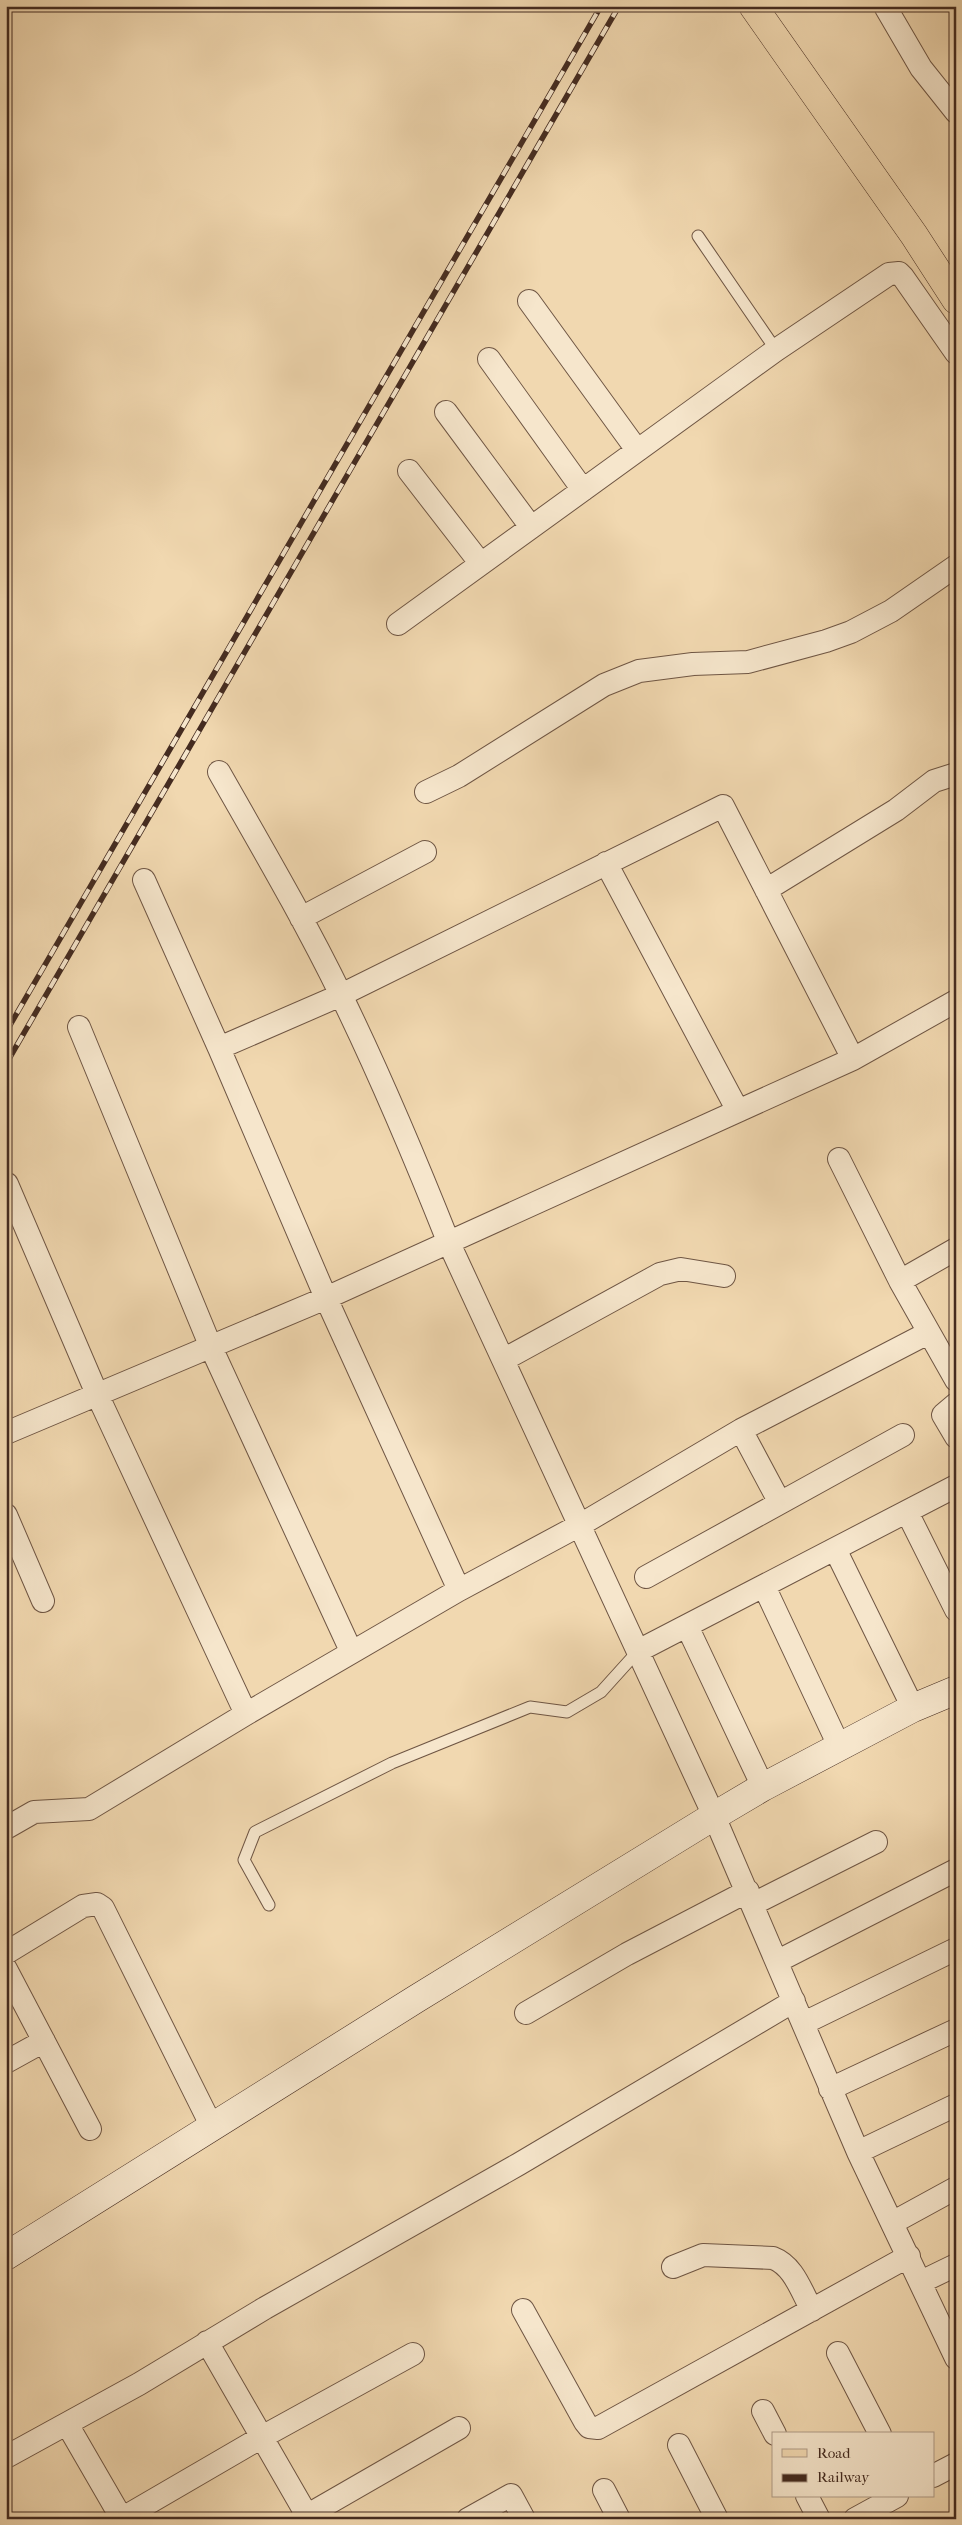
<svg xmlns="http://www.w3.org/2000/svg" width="962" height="2525" viewBox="0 0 962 2525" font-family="'IM FELL French Canon',serif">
<rect width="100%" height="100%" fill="#f1d8b0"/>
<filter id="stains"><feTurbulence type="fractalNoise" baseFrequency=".004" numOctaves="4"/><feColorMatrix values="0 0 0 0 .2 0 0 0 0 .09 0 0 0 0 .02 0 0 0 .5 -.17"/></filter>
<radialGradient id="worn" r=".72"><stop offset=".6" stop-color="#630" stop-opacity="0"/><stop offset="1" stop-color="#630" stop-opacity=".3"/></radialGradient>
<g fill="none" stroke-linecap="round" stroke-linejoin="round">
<g stroke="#6f5644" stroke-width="13">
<path id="lane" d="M698 236 776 350
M269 1905 244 1860 255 1832 392 1763 530 1707 567 1712 601 1692 638 1651"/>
</g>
<g stroke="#6f5644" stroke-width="24">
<path id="street" d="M886 8 921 68 956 112
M529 301 637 450
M489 359 583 490
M446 412 531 527
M409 471 481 564
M398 624 776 350 889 274 899 273 903 277 956 353
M219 772C261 846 304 919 341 995 380 1075 415 1158 448 1241L714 1816 858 2152 956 2358
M426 792 459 776 604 685 639 671 693 664 748 662 826 641 851 632 891 611 956 566
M606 863 738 1111
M144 880 219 1048
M766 890 896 810 934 781 956 774
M301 918 425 852
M79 1027 210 1345 351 1651
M839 1159 900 1281
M7 1184 97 1394 246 1714
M956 1249 900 1281 956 1380
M503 1360 660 1274 681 1269 724 1276
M956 1404 943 1415 956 1437
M741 1430 780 1503
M6 1433 326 1298 738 1111 853 1059 956 1001
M907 1512 956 1610
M6 1515 43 1601
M835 1549 913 1708
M646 1577 903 1435
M764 1586 840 1748
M459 1590 580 1525 741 1430 928 1333
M687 1626 763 1787
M638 1651 956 1486
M6 1828 34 1812 89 1809 246 1714 459 1590 326 1298 219 1048 341 995 723 806 853 1059
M753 1904 876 1842
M6 1953 83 1906 97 1904 103 1908 212 2127
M778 1961 956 1870
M6 1969 90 2129
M526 2013 627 1954 748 1891
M804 2023 956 1949
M6 2062 44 2041
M830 2089 956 2030
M858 2152 956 2105
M892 2223 956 2188
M673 2267 703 2255 773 2258C794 2266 801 2291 812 2310
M921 2282 956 2265
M523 2310 585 2422 589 2427 598 2428 909 2256
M207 2342 309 2519
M838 2353 880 2434
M763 2411 775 2434
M67 2424 122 2519
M679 2445 717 2519
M6 2457 139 2384 265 2308 519 2164 794 2001
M933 2476 956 2464
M604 2490 619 2519
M807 2496 819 2519
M121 2519 262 2437 413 2354
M301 2519 459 2428
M468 2519 511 2495 524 2519
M855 2519 897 2496"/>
</g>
<g stroke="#442b20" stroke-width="29">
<path id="secondary" d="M6 2256 416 1999 714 1816 763 1787 913 1708 956 1690"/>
</g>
<g stroke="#442b20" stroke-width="29">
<path id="primary" d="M753 6 914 235 956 300"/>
</g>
<use href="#lane" stroke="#f6e6cc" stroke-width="11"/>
<use href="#street" stroke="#f6e6cc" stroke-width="22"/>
<use href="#secondary" stroke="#f6e6cc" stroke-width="28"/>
<use href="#primary" stroke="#f1d8b0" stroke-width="28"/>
<g stroke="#442b20" stroke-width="5.5">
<path id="rail" d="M6 1032 601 6
M6 1064 619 6"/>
</g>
<use href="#rail" stroke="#f6e6cc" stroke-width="4" stroke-dasharray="11" stroke-linecap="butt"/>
</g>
<rect width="962" height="2525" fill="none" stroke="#f1d8b0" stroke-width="25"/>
<rect x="8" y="8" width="947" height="2510" fill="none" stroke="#442b20" stroke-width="2.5"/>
<rect x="12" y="12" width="937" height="2500" fill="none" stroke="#442b20"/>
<rect x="772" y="2432" width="162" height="65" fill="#f6e6cc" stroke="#af9b87"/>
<rect x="782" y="2449" width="25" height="8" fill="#f1d8b0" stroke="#af9b87"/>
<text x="817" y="2458" font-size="15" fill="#442b20">Road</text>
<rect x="782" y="2474" width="25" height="8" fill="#442b20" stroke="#af9b87"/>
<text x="817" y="2482" font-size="15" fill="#442b20">Railway</text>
<rect width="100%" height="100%" filter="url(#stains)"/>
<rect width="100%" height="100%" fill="url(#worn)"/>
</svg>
